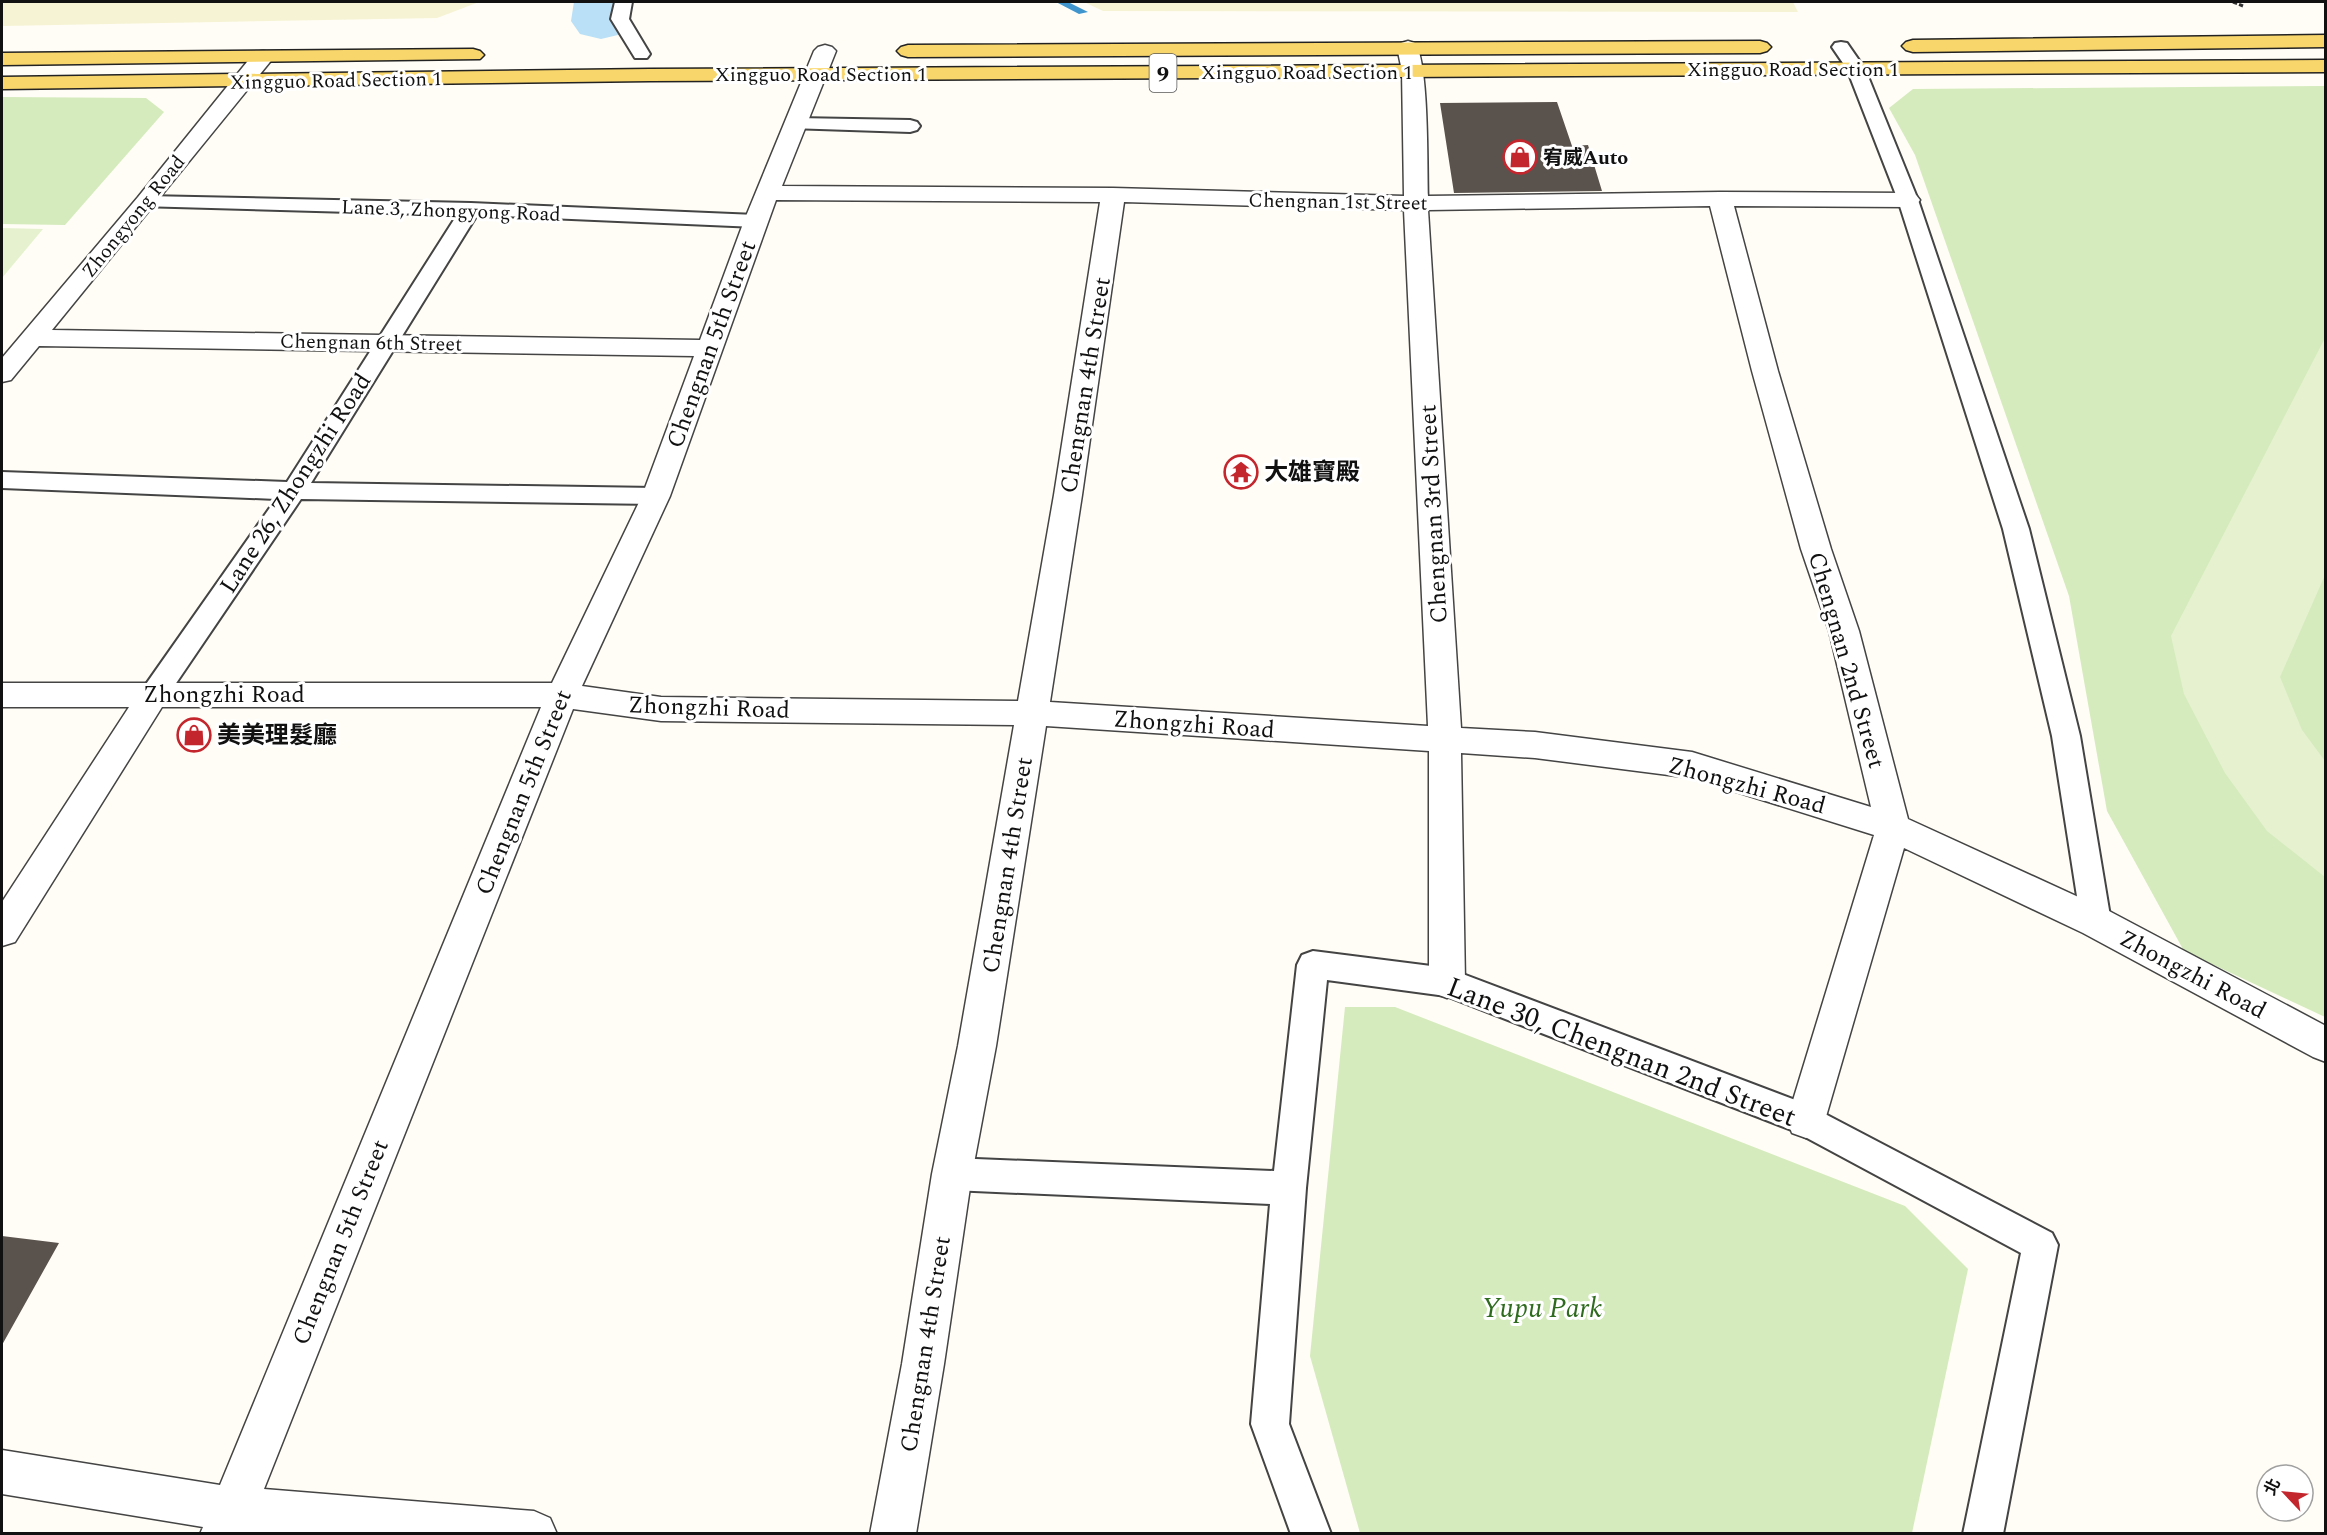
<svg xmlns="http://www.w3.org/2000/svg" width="2327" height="1535" viewBox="0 0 2327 1535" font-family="Spectral,'Noto Sans TC',serif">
<rect width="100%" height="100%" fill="#fffdf5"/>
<path fill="#f6f3d4" d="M2 2H479L437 18 2 26Z
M1084 2H1793L1798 12 1103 11Z"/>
<path fill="#d5ebbd" d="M2325 86V1017L2184 951 2107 811 2069 596 1915 155 1889 108 1913 89Z
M2 97 146 98 164 112 65 225 2 224Z
M1345 1007H1395L1905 1206 1968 1269 1912 1533H1360L1310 1356Z"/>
<path fill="#e6f2cf" d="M2 228 43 229 2 278Z
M2325 338V575L2280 677 2302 730 2325 761V877L2267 831 2225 773 2184 694 2171 636Z"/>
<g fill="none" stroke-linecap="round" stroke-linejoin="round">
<path fill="#3f96cf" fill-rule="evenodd" d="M1056 2H1068L1088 12 1079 14Z"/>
<path fill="#b9e0f7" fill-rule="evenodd" d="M574 2H633L631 21 622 34 601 39 580 34 571 21Z"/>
</g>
<path fill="#5a524d" d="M1557 102 1572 146 1588 145 1602 191 1454 193 1440 103Z
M2 1236 59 1243 2 1345Z"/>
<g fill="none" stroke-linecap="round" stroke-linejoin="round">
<g stroke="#444" stroke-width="4">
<path id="service" d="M615 2H632L629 19 650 54 647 58H635L611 19Z
M1841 42 1847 43 1865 69 1918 200 2029 529 2080 736 2111 922 2107 931 2096 935 2085 931 2081 922 2052 736 2003 529 1898 200 1847 69 1832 47 1835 43Z
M796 118 910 120 917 122 920 126 917 130 910 132 789 128 786 124 789 120Z
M146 196 471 203 756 215 763 217 766 221 763 225 756 227 477 215 311 483 656 488 665 490 668 496 665 502 656 504 301 499 164 701 154 704 144 701 140 694 144 687 276 499 2 488V472L287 482 457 215 139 206 136 202 139 198Z
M1313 951 1447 968 1806 1104 2052 1233 2058 1245 2003 1534H1963L2021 1253 1794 1131 1446 996 1327 980 1306 1188 1289 1424 1331 1534H1291L1251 1424 1270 1204 952 1190 940 1186 935 1174 940 1162 952 1158 1274 1171 1297 965 1302 955Z"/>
</g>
<g stroke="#444" stroke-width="3">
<path id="minor" d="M1408 41 1415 43C1429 63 1427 166 1428 196L1720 192 1908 193 1916 195 1920 200 1916 205 1908 207 1734 206 1778 371 1831 549 1859 631 1908 819 2109 911 2326 1026V1062L2313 1057 2083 933 1904 848 1825 1120 1820 1133 1806 1138 1792 1133 1787 1120 1874 835 1692 778 1535 758 1461 753 1465 982 1460 993 1447 998 1434 993 1429 982V751L1046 726 996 1046 972 1174 944 1364 916 1534H870L902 1364 932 1174 958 1046 1014 725 661 721 573 709 264 1489 534 1511 550 1518 557 1534H200L203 1527 2 1494V1450L220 1485 541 707H162L15 942 2 946V902L129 707H2V683H552L642 496 694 356 39 346 11 380 2 382V358L138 197 255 52 263 51 271 52 274 57 52 330 700 340 744 221 814 51 818 47 825 45 832 47 836 51 782 186 1113 188 1404 196 1402 71 1397 47 1401 43ZM776 200 1100 202 1054 495 1018 701 661 697 582 686 670 496ZM1124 202 1404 210 1428 726 1050 702 1082 495ZM1710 206 1752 371 1801 549 1829 631 1871 807 1692 752 1535 732 1461 728 1428 210Z"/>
</g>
<g stroke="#222" stroke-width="3">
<path id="primary" d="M2326 35V47L1913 52 1906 50 1902 46 1906 42 1913 40Z
M1760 41 1767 43 1771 47 1767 51 1760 53 908 57 901 55 897 51 901 47 908 45Z
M473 49 480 51 484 55 480 59 2 65V53Z
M2326 60V72L650 81 2 89V77L650 69Z"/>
</g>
<path stroke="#333" stroke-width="3" stroke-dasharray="4.5 2" stroke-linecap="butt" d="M2233 2 2243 6"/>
<use href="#service" fill="#fff" fill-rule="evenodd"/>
<use href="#minor" fill="#fff" fill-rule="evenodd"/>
<use href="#primary" fill="#f9d66b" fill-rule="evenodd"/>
</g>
<defs>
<g id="shop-ring" transform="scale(1.725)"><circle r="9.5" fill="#fff" stroke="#c4262e" stroke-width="1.5"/><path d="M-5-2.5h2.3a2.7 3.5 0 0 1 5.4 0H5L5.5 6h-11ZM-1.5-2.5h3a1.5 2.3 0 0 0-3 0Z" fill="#c4262e"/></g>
<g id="temple-ring" transform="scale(1.725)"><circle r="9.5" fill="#fff" stroke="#c4262e" stroke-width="1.5"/><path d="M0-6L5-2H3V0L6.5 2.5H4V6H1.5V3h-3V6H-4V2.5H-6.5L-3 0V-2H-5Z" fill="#c4262e"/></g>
</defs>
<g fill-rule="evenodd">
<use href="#shop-ring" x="1520" y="157"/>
<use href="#temple-ring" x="1241" y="472"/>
<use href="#shop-ring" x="194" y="735"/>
</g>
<g text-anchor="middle" stroke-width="6" stroke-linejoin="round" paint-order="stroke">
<g font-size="20" fill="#111" stroke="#fff">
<text x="1793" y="76">Xingguo Road Section 1</text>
<text x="1307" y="79">Xingguo Road Section 1</text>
<text x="821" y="81">Xingguo Road Section 1</text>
<text transform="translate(336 80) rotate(-1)" y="7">Xingguo Road Section 1</text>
<text transform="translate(1338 201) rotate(1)" y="7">Chengnan 1st Street</text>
<text transform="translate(451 210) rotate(2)" y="7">Lane 3, Zhongyong Road</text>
<text transform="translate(133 216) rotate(-51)" y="7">Zhongyong Road</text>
<text transform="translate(371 342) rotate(1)" y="7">Chengnan 6th Street</text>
</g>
<g font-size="20" font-weight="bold" fill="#111" stroke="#fff" text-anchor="start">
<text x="1543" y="164">宥威Auto</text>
</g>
<rect fill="#fff" stroke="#585858" stroke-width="1.5" x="1149.5" y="54" width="27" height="38" rx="4.5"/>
<g font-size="22" font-weight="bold" fill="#111">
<text x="1163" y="81">9</text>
</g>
<g font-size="24" fill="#111" stroke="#fff">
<text transform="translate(711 344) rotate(-70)" y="8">Chengnan 5th Street</text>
<text transform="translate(1085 385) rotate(-81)" y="8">Chengnan 4th Street</text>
<text transform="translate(295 483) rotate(-57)" y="8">Lane 26, Zhongzhi Road</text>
<text transform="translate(1433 514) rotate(-93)" y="8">Chengnan 3rd Street</text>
<text transform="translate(1847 660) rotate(74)" y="8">Chengnan 2nd Street</text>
<text x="224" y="702">Zhongzhi Road</text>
<text transform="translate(709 707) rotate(2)" y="8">Zhongzhi Road</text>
<text transform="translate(1194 724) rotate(4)" y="8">Zhongzhi Road</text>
<text transform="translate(1747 785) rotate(15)" y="8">Zhongzhi Road</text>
<text transform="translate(523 792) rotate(-68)" y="8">Chengnan 5th Street</text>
<text transform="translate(1007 865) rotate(-81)" y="8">Chengnan 4th Street</text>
<text transform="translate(2193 974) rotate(28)" y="8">Zhongzhi Road</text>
<text transform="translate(340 1242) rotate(-68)" y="8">Chengnan 5th Street</text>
<text transform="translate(925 1344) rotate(-81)" y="8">Chengnan 4th Street</text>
</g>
<g font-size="24" font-weight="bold" fill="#111" stroke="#fff" text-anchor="start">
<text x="1264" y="480">大雄寶殿</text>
<text x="217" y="743">美美理髮廳</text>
</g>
<g font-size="28" fill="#111" stroke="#fff">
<text transform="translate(1622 1051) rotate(21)" y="10">Lane 30, Chengnan 2nd Street</text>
</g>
<g font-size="28" font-style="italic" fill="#2f6b1f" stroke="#fff">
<text x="1542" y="1317">Yupu Park</text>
</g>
</g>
<rect width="2327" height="1535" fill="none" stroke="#111111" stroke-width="6"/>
<g transform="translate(2285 1493) rotate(296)"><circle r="28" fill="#ffffff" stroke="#a0a0a0" stroke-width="1.5"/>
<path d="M0-4.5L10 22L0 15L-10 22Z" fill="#c4262e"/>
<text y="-9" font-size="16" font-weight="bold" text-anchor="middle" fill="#111111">北</text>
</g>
</svg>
